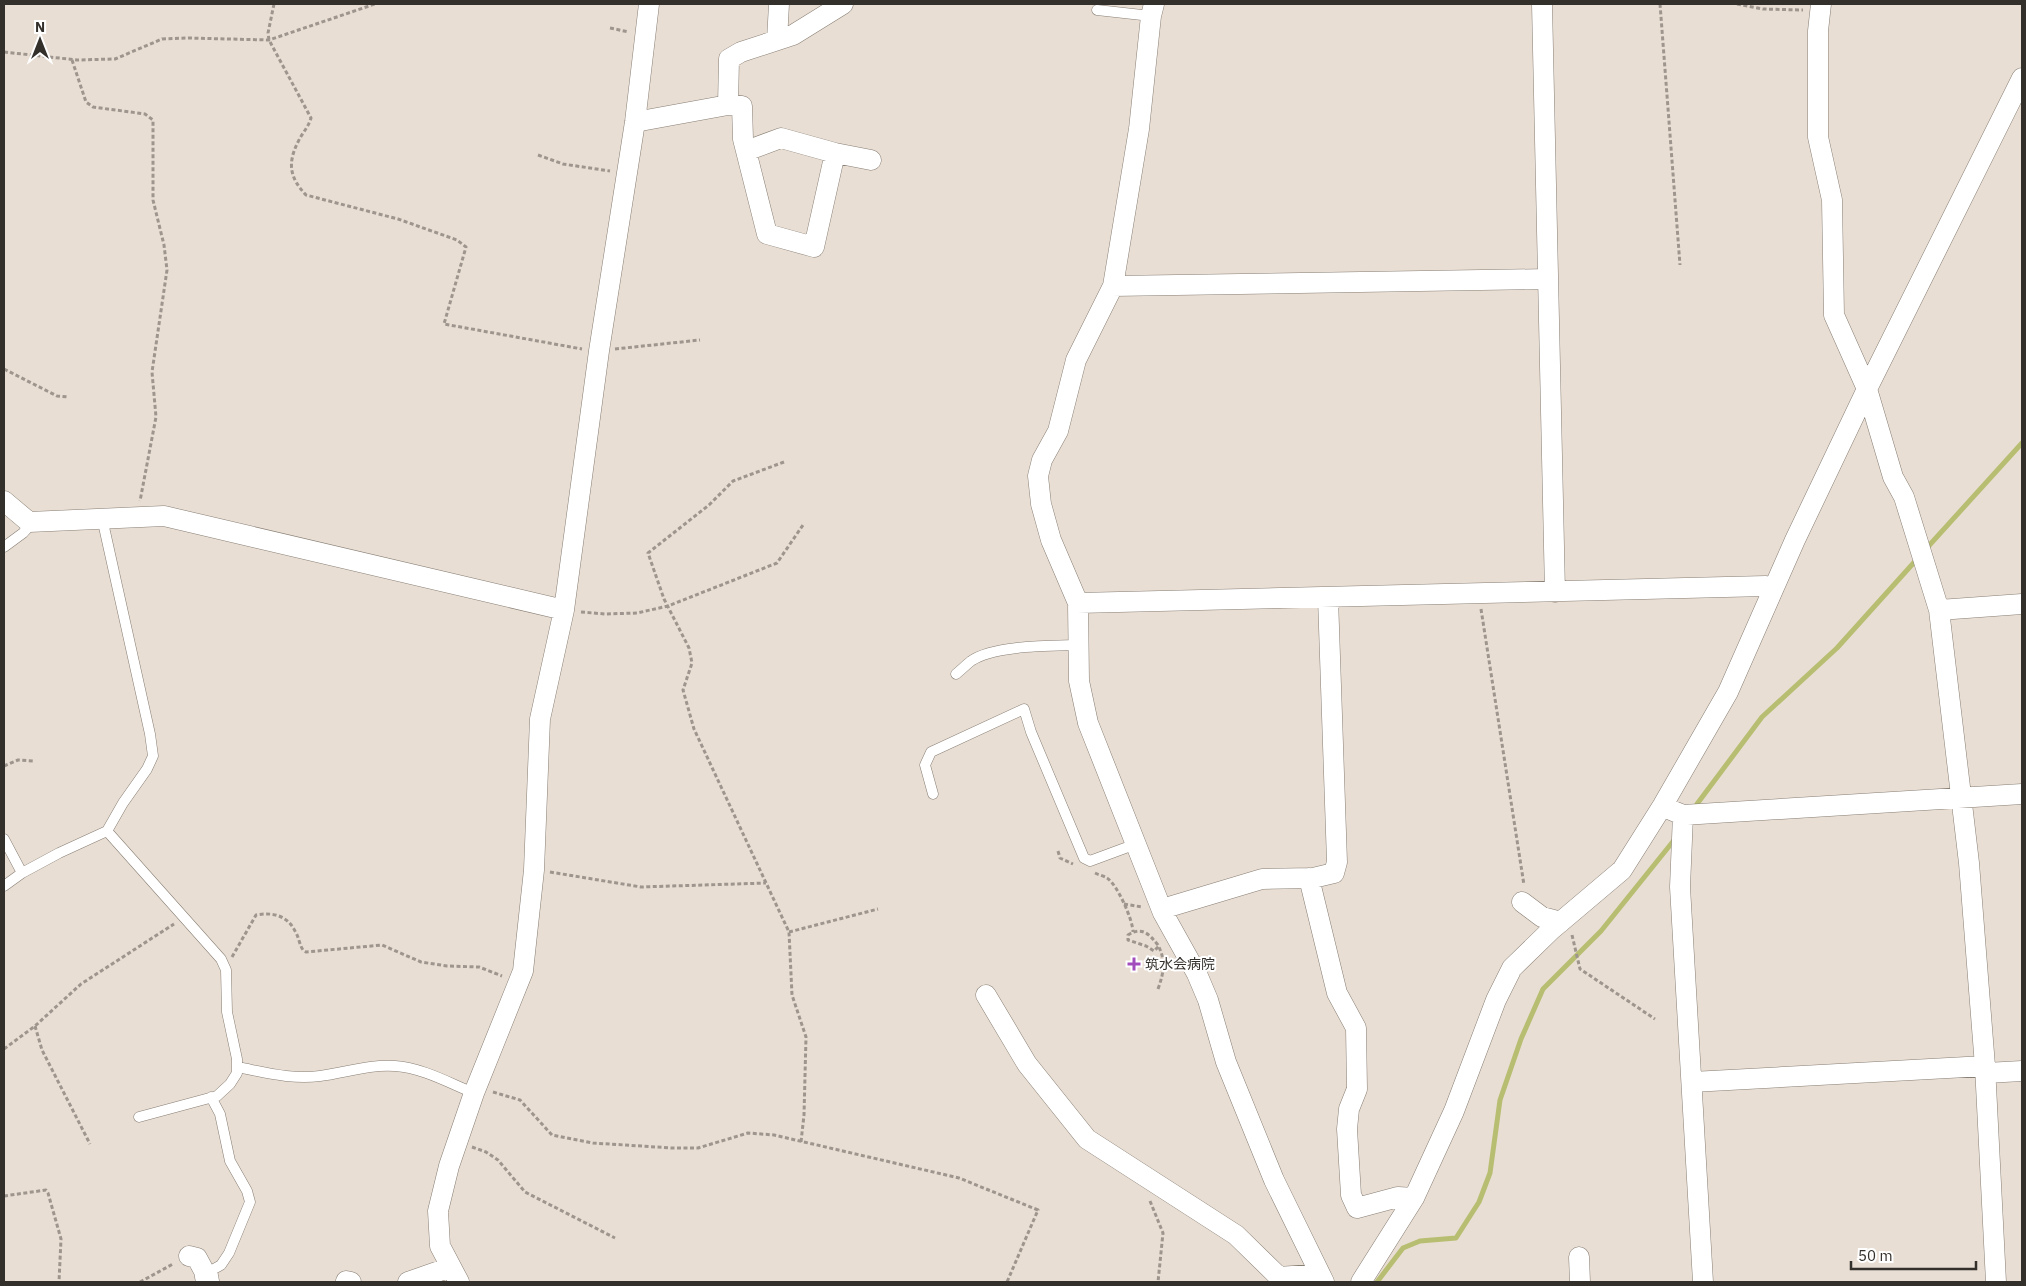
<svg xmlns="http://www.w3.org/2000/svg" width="2026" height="1286" viewBox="0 0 2026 1286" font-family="'IBM Plex Sans','Noto Sans JP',sans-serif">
<rect width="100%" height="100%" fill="#e9ded3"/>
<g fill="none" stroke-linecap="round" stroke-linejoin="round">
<path stroke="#b7be72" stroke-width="5" d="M1925 550 2022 443
M1696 810 1698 806 1697 804 1762 717 1837 648 1918 558
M1377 1282 1403 1248 1420 1241 1456 1238 1479 1202 1490 1173 1500 1100 1521 1039 1543 989 1601 931 1675 839"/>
<g stroke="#877e74" stroke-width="11">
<path id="lane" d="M1097 10 1151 16
M4 547 23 533 34 521
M956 674C961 670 966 665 971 661 994 645 1051 646 1079 645
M933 794 925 765 931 752 1024 709 1031 732 1084 858 1090 861 1136 844
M107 831 221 959 226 970 227 1012 237 1059V1073L230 1084 217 1096 139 1117
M4 839 22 873
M4 886 22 873 59 853 107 831 123 803 147 769 153 756 150 734 102 518
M237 1067C264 1072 292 1080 320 1076 344 1073 370 1064 395 1066 423 1068 449 1083 474 1093
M211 1097 220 1114 230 1161 247 1191 250 1202 229 1253 221 1265 212 1270 214 1281"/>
</g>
<g stroke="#877e74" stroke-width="21">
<path id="street" d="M1154 4 1151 16 1139 129 1113 286 1076 360 1058 431 1042 460 1038 476 1041 504 1051 540 1078 603 1079 681 1088 723 1163 913 1197 974 1208 1000 1226 1062 1274 1180 1324 1282
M1542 4 1555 592
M1821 4 1818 31V137L1832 200 1834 315 1867 389 1893 477 1904 497 1939 610 1969 863 1985 1066 1996 1282
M777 40 779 4
M728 105 742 106 743 139 767 234 814 247 835 153
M635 122 728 105 729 59 741 52 793 35 843 4
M746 151 781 138 835 153 871 160
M1113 286 1548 279
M4 501 29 522 164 516 564 610
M1078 603 1766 586
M1939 610 2022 604
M1671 810 1683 815 2022 794
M1683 815 1680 887 1703 1282
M1309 878 1337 993 1356 1028 1357 1089 1349 1109 1347 1129 1351 1195 1357 1208 1398 1197 1414 1198
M1522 902 1542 917 1561 922
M1162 909 1262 879 1313 878 1334 873 1337 862 1328 598
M986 995 1027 1064 1087 1139 1236 1235 1279 1277 1320 1274
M1986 1073 2022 1071
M1692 1082 1985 1066
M189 1256 197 1258 204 1271 206 1282
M1579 1257 1580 1282
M346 1281 351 1282
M408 1282 451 1267
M459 1282 440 1246 438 1211 449 1166 474 1093 523 971 534 870 540 719 564 610 599 351 635 122 649 4
M1361 1282 1414 1198 1454 1111 1496 1000 1512 968 1551 930 1622 870 1663 805 1728 692 1795 540 1867 389 2022 78"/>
</g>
<path stroke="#9e968e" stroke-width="3" stroke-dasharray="4 2.5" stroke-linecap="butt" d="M274 4 268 33 269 40 311 118C308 128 302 133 298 142 287 164 290 178 306 195L398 219 457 240 466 247 444 324 582 349
M1660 4 1680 265
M1737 4 1763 9 1803 10
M610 28 629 32
M4 52 77 60 115 59 162 39 188 38 269 40 375 4
M72 60 86 102 93 107 145 114 153 120V200L164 245 167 270 152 372 156 417 140 501
M538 155 563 164 610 171
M615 349 700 340
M4 369 57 396 68 397
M784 462 733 481 709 505 648 553 664 599 689 648 692 663 683 690 694 729 789 932 792 995 806 1037 804 1115 801 1142
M1481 609 1524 885
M581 612 605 614 637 613 668 606 777 563 803 525
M4 766 18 760 33 761
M1058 851 1060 858 1073 864
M550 872 641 887 766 883
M1095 873C1099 875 1104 876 1107 878 1117 884 1133 920 1133 932
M1124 904 1142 907
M789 932 878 909
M1572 935 1580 969 1655 1019
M232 957 256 915C272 912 287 915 295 931 299 937 299 944 303 950L306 952 382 945 421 962 447 966 479 967 502 976
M1158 989C1164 972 1166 961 1158 945 1149 934 1142 926 1128 935V940L1146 946 1154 951 1159 946
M35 1026 42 1050 90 1144
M4 1049 35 1026 81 984 174 924
M493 1092 520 1100 552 1135 593 1143 672 1148H698L748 1133 774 1135 959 1178 1038 1210 1007 1282
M472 1147 486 1152 498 1160 525 1192 615 1238
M4 1196 46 1190 48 1193 61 1239 59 1282
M1150 1201 1163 1233 1158 1282
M140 1282 173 1264"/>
<use href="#lane" stroke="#fff" stroke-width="10"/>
<use href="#street" stroke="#fff" stroke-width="20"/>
</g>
<path fill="#a14dbc" stroke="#fff" stroke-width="2" d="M1131.5 956.5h5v5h5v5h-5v5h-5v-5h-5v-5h5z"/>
<g text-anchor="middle" stroke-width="4" stroke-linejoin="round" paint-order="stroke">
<g font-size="14" fill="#332f2b" stroke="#fff" text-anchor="start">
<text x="1145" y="969">筑水会病院</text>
</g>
</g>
<rect width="2026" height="1286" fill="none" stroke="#332f2b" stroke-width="10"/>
<g transform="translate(40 40)" stroke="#ffffff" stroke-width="4" paint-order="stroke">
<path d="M0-4L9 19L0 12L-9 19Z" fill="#332f2b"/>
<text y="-8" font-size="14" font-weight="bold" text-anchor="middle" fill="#332f2b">N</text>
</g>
<path d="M1851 1261v8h125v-8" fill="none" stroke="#332f2b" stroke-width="2.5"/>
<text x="1858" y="1261" font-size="15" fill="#332f2b" stroke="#ffffff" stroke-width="4" paint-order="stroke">50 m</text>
</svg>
